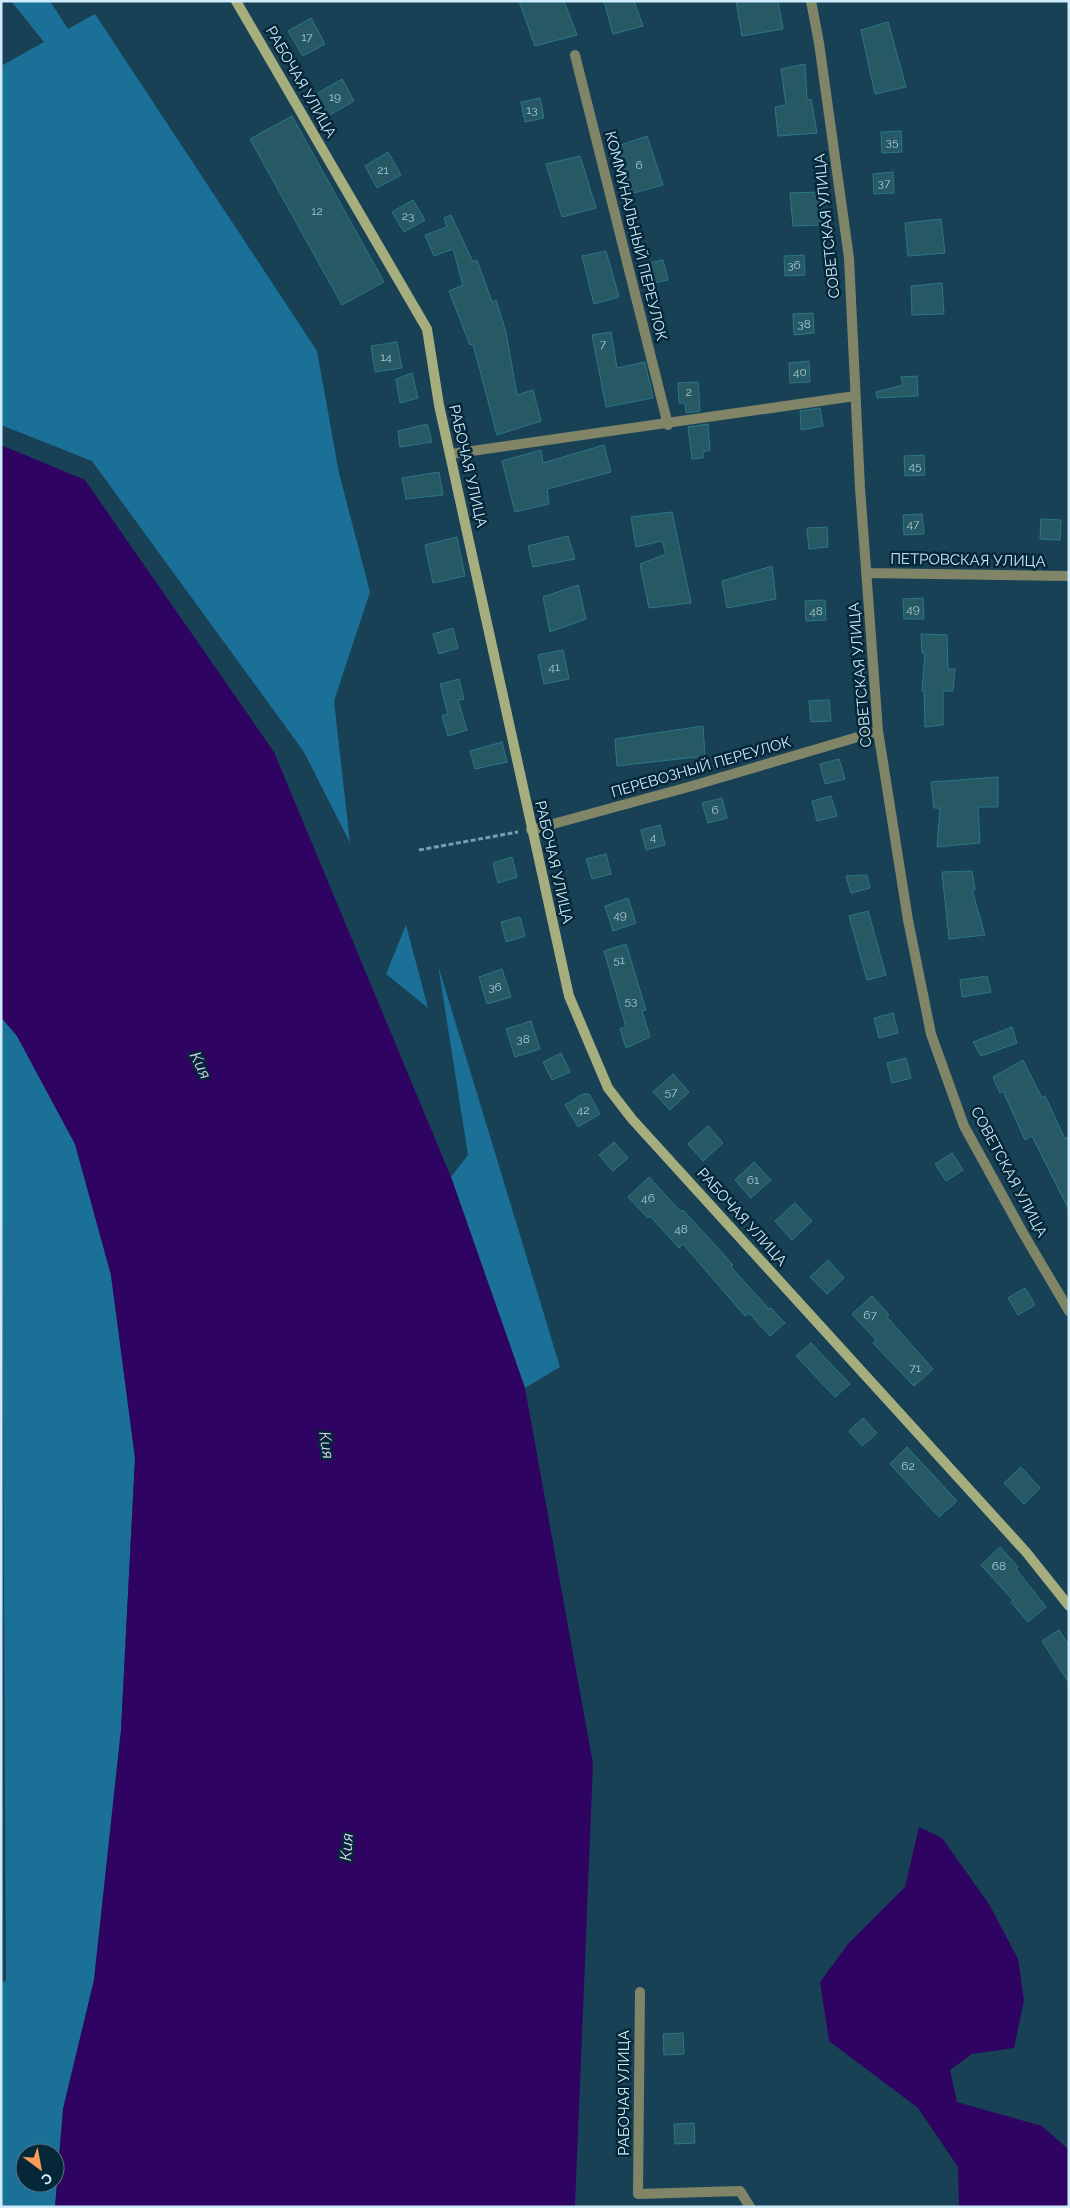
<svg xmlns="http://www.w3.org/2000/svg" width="1070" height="2208" viewBox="0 0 1070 2208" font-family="Raleway,sans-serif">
<rect width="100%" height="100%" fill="#184156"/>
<path fill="#1b7098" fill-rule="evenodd" d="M11 1H50L68 29 95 14 317 351 339 473 370 592 334 701 350 843 304 752 92 461 1 425V66L44 42Z
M406 925 428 1008 386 974Z
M438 965 560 1367 525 1388 451 1177 468 1155Z
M1 1017 17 1036 75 1144 111 1275 135 1458 121 1730 94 1980 63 2109 55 2207H1V1982L6 1981ZM25 2153H55V2183H25Z"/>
<path fill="#2f0362" d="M1 445 85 480 274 752 451 1177 525 1388 593 1764 575 2207H55L63 2109 94 1980 121 1730 135 1458 111 1275 75 1144 17 1036 1 1017Z
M919 1827 942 1838 989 1904 1018 1959 1024 2000 1014 2048 972 2054 950 2070 957 2102 1042 2126 1069 2150V2207H959L958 2167 918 2108 829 2041 820 1982 848 1944 905 1887Z"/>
<path fill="#265964" stroke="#2b7788" d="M519 1H564L577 35 535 46Z
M604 1H634L643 26 613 34Z
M736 1H778L783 29 742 36Z
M311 18 325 44 303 56 288 31Z
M888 22 906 87 875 94 861 30Z
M805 64 807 100 811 99 817 133 778 136 775 107 786 105 781 69Z
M342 79 354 101 328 116 316 94Z
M540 98 544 118 525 122 521 102Z
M292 116 384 282 342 305 250 139Z
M901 131 902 152 882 153 881 132Z
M647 136 663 185 630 194 618 146Z
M388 152 401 175 377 188 365 166Z
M580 156 596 208 562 217 546 164Z
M893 172 894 193 874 194 873 174Z
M819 192 824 225 793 226 790 193Z
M413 200 425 220 404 232 392 212Z
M451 215 473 262 477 260 492 302 496 300 506 332 517 395 533 390 541 421 497 435 473 344 470 345 449 291 463 285 453 249 434 256 425 235 447 227 444 218Z
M941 219 945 253 908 256 905 223Z
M606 251 619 297 594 304 582 256Z
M804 255 805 275 785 276 784 256Z
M663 260 668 280 648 284 644 264Z
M942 283 944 314 912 315 911 286Z
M813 313 814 333 794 335 793 314Z
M611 332 617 368 645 362 653 398 606 407 592 335Z
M397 342 402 368 375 372 371 346Z
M809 361 810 382 790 383 789 363Z
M412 373 418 398 400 403 396 379Z
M917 376 918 396 877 398 876 392 903 385 901 377Z
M698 382 700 411 686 413 685 403H679L678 383Z
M820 408 823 426 801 430 800 411Z
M427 424 432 442 400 447 398 431Z
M708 424 710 450 703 452V458L692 459 688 427Z
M604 445 611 472 547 489 549 504 515 512 502 461 541 450 543 463Z
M924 455 925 475 905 476 904 456Z
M439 472 443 495 406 499 402 478Z
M672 512 691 603 649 608 640 564 666 554 662 541 636 547 631 517Z
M922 514 924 534 904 535 903 515Z
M1041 519 1061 520 1060 540 1040 539Z
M827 527 828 547 809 549 807 528Z
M568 536 575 559 533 567 528 546Z
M457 537 465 576 433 583 425 545Z
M772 566 776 599 727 608 722 581Z
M578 585 586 619 550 632 543 597Z
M923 598 924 619H904L903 599Z
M825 600 826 620 806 621 805 601Z
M453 628 458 648 439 654 433 634Z
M921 634 947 635 948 669H955L953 691H943V725L925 727 924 691H922L925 653H922Z
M563 650 569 679 544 684 538 655Z
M459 679 464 699 458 700 467 730 448 736 442 716 448 714 440 684Z
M829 700 831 721 811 722 809 701Z
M703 726 705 756 617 766 615 739Z
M502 742 507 762 475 769 470 751Z
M839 759 845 779 825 784 820 764Z
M998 777V807H978L980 843 937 847 940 808H934L931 782Z
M831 796 837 816 817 821 812 801Z
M722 798 727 818 708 823 702 803Z
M660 825 665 845 646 850 641 830Z
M606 854 611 874 592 879 586 859Z
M512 857 517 877 498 883 493 863Z
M972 871 975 890H972L985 935 949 939 942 872Z
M867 875 870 888 851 893 846 876Z
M628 898 636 923 613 931 605 906Z
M868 911 886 975 867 980 849 916Z
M520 917 525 936 506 942 501 922Z
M626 944 646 1010 642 1011 650 1037 626 1048 620 1029 626 1027 604 951Z
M502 969 511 997 487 1004 479 977Z
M987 976 991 992 962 997 960 980Z
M893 1013 898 1033 879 1038 874 1018Z
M531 1021 540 1049 515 1057 506 1029Z
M1012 1027 1017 1043 981 1056 973 1042Z
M561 1053 570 1072 552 1080 543 1062Z
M906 1058 911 1078 892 1083 887 1063Z
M1023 1060 1042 1098 1045 1096 1065 1139 1069 1136V1210L1032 1136 1025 1140 1003 1091 1000 1093 993 1077Z
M673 1074 689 1092 670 1110 653 1092Z
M583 1094H589L600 1114 578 1127 565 1105Z
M708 1126 723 1143 703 1161 688 1144Z
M614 1142 628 1158 613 1171 599 1155Z
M952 1153 963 1170 946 1181 935 1164Z
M754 1162 771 1180 751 1198 735 1180Z
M649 1177 681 1212 683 1210 733 1265 731 1267 769 1309 771 1308 785 1323 770 1336 749 1313 745 1316 683 1244 679 1248 650 1216 648 1218 628 1197Z
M795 1203 812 1221 792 1240 775 1221Z
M828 1260 844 1278 827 1294 810 1277Z
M1025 1288 1035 1305 1018 1315 1008 1298Z
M872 1296 889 1315 887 1317 933 1369 914 1386 873 1343 876 1340 852 1314Z
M811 1343 850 1384 835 1397 796 1356Z
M863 1418 877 1433 862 1446 849 1431Z
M907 1447 957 1501 939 1517 890 1464Z
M1021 1467 1040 1488 1024 1504 1004 1483Z
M1000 1547 1018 1567 1016 1569 1046 1607 1028 1622 1011 1602 1013 1600 981 1565Z
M1059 1630 1069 1646V1683L1042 1641Z
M683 2033 684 2054 664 2055 663 2034Z
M694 2123 695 2143 675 2144 674 2124Z"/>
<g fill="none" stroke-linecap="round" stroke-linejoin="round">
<path stroke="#799caf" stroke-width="3" stroke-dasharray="5 2.5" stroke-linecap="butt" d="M419 850 518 832"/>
<path stroke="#818567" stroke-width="10" d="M811 1 819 43 849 258 860 488 878 731 908 920 931 1034 964 1126 1023 1233 1069 1311
M575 55 668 425
M451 454 855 396
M866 573 1069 576
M531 830 692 786 878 731
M640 1992 638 2194 740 2191 750 2207"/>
<path stroke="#a7ae7e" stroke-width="10" d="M236 1 427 329 439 405 569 996 608 1088 632 1119 1026 1552 1069 1606"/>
</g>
<g text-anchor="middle" stroke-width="5" stroke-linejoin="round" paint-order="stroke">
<g font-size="12" fill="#a5c7d7">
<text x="307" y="41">17</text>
<text x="335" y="101">19</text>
<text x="532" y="114">13</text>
<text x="892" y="146">35</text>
<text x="639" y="169">6</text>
<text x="383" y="174">21</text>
<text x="884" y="187">37</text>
<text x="317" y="215">12</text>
<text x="408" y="220">23</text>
<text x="794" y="269">36</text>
<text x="804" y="328">38</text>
<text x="603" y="348">7</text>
<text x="386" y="361">14</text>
<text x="800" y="376">40</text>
<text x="689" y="396">2</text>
<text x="915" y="470">45</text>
<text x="913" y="528">47</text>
<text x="913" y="613">49</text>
<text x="816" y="615">48</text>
<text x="554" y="671">41</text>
<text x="715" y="814">6</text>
<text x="653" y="841">4</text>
<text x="620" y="919">49</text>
<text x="619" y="964">51</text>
<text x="495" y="991">36</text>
<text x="631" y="1005">53</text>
<text x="523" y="1043">38</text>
<text x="671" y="1096">57</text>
<text x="583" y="1114">42</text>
<text x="753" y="1184">61</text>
<text x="648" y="1202">46</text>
<text x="681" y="1233">48</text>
<text x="870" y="1319">67</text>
<text x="915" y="1372">71</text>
<text x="908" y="1470">62</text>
<text x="999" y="1570">68</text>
</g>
<g font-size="15" fill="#cfecfd" stroke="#052737">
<text transform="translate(301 82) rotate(60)" y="5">РАБОЧАЯ УЛИЦА</text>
<text transform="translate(827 226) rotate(-96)" y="5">СОВЕТСКАЯ УЛИЦА</text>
<text transform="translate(636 236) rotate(76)" y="5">КОММУНАЛЬНЫЙ ПЕРЕУЛОК</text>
<text transform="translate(468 466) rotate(77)" y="5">РАБОЧАЯ УЛИЦА</text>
<text transform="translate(968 560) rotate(1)" y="5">ПЕТРОВСКАЯ УЛИЦА</text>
<text transform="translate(860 675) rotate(-95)" y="5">СОВЕТСКАЯ УЛИЦА</text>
<text transform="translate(701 767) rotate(-16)" y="5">ПЕРЕВОЗНЫЙ ПЕРЕУЛОК</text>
<text transform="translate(554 862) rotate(77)" y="5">РАБОЧАЯ УЛИЦА</text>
<text transform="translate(1009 1172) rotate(62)" y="5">СОВЕТСКАЯ УЛИЦА</text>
<text transform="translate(742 1217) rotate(48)" y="5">РАБОЧАЯ УЛИЦА</text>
<text transform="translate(624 2093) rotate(-90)" y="5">РАБОЧАЯ УЛИЦА</text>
</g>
<g font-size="16" font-style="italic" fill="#e1dcf6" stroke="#052737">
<text transform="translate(201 1065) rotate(63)" y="6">Кия</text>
<text transform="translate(327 1445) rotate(81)" y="6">Кия</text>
<text transform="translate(346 1847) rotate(-86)" y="6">Кия</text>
</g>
</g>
<rect width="1070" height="2208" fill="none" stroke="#cfecfd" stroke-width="5"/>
<g transform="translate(40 2168) rotate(148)"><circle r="24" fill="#052737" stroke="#567686"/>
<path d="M0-4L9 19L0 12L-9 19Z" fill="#fd9c56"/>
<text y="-8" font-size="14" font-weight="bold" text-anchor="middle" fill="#cfecfd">С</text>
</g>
</svg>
